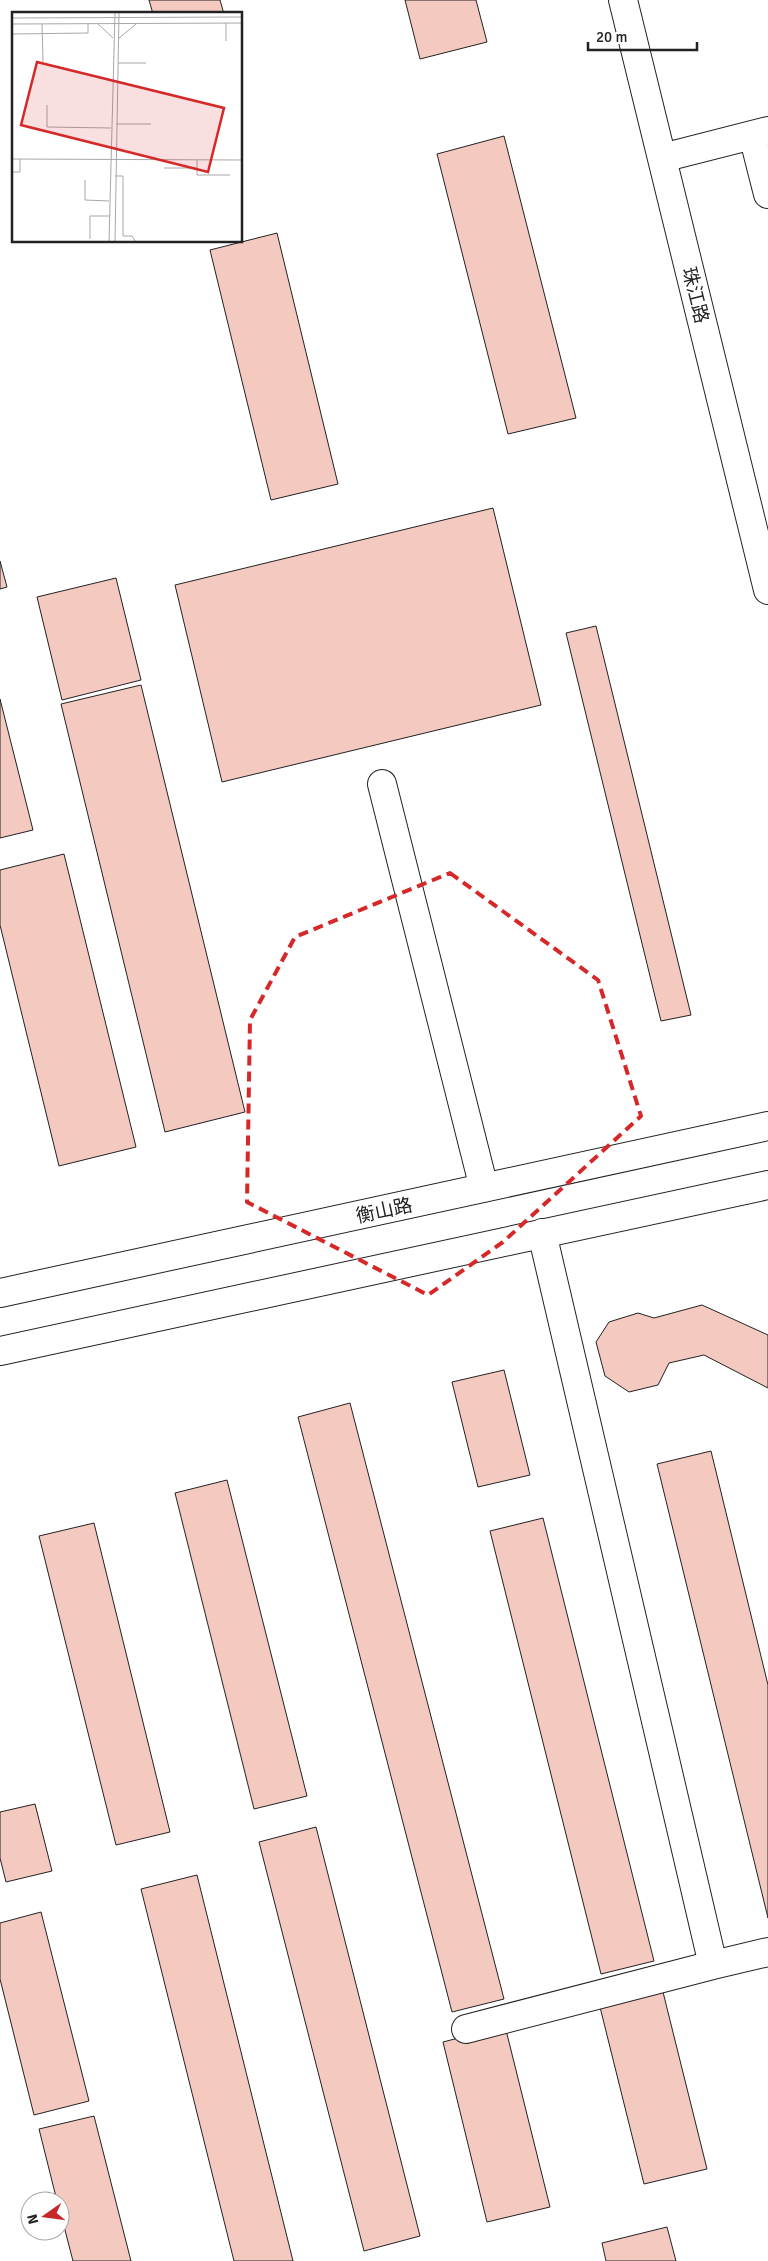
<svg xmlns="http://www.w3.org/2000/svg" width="768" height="2261" viewBox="0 0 768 2261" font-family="Signika,'Noto Sans SC',sans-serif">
<rect width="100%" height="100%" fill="#fff"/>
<path fill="#f3c9c0" stroke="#222" d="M149 0H220L224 14H153Z
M405 0H476L487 42 420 59Z
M504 136 576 418 508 434 437 154Z
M277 233 338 484 271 500 210 250Z
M493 508 541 705 222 782 175 585Z
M0 561 7 587 0 589Z
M116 578 141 680 62 700 37 597Z
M596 626 691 1015 661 1021 566 633Z
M141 685 245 1112 165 1132 61 704Z
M0 699 33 830 0 838Z
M64 854 136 1147 59 1166 0 925V870Z
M702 1305 768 1335V1388L704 1355 669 1363 658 1385 629 1392 605 1376 596 1342 609 1322 638 1313 654 1318Z
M504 1370 530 1475 478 1487 452 1382Z
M350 1403 504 1999 452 2012 298 1417Z
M711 1451 768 1685V1918L657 1464Z
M227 1480 307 1796 254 1809 175 1493Z
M543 1518 654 1961 601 1974 490 1531Z
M94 1523 170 1832 116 1845 39 1536Z
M35 1804 52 1871 6 1882 0 1858V1812Z
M316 1827 420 2236 364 2251 259 1842Z
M197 1875 293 2261H234L141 1889Z
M41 1912 89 2101 34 2115 0 1979V1923Z
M662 1988 707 2169 644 2184 599 2003Z
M505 2026 550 2207 487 2222 443 2042Z
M94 2116 131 2261H73L60 2211V2201H57L39 2129Z
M667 2227 676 2261H606L602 2243Z"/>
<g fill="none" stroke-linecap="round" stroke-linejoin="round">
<g stroke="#222" stroke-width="30">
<path id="minor" d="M623 0 768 590
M753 135 768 194
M662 158 768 131
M382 784 484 1188
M0 1293 768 1126
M0 1351 768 1185
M713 1965 768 1952
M466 2029 713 1965 542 1233"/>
</g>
<use href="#minor" stroke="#fff" stroke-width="28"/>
</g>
<path fill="none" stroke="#d62828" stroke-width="4" stroke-dasharray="10 6" stroke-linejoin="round" d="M450 873 598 980 641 1116 503 1242 428 1295 247 1202 250 1020 295 937Z"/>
<g text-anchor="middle" stroke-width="4" stroke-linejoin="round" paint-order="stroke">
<g font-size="19" fill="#222" stroke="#fff">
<text transform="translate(696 295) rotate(76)" y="7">珠江路</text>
<text transform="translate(384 1210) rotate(-12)" y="7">衡山路</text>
</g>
</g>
<g transform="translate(12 12)">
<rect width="230" height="230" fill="#fff"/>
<path fill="none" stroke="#a7a7a7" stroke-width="1" d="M0 6 230 5M214 11V29M0 12 230 11M30 12 31 50M86 12 101 26M0 22 76 21V11M106 27 124 12M106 51H134M35 93V115L99 116M104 112H139M0 147 230 148M185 148V163H218M152 156H185M0 160H8V147M103 164H111V224H120L124 230M73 168V188L97 189M78 227V204H97M97 230 103 0M103 230 107 0"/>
<path fill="#d62828" fill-opacity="0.15" stroke="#d62828" stroke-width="2.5" d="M25 50 212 96 196 160 9 113Z"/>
<rect width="230" height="230" fill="none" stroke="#222" stroke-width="2.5"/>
</g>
<g transform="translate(45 2216) rotate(256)"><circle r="24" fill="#ffffff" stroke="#a7a7a7"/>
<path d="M0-4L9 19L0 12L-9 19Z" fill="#c62828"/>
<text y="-8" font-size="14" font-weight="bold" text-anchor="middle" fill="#222222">N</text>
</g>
<path d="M588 42v8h109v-8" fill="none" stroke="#222222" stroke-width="2.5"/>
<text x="596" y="42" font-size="15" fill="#222222" stroke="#ffffff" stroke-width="4" paint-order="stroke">20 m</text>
</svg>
